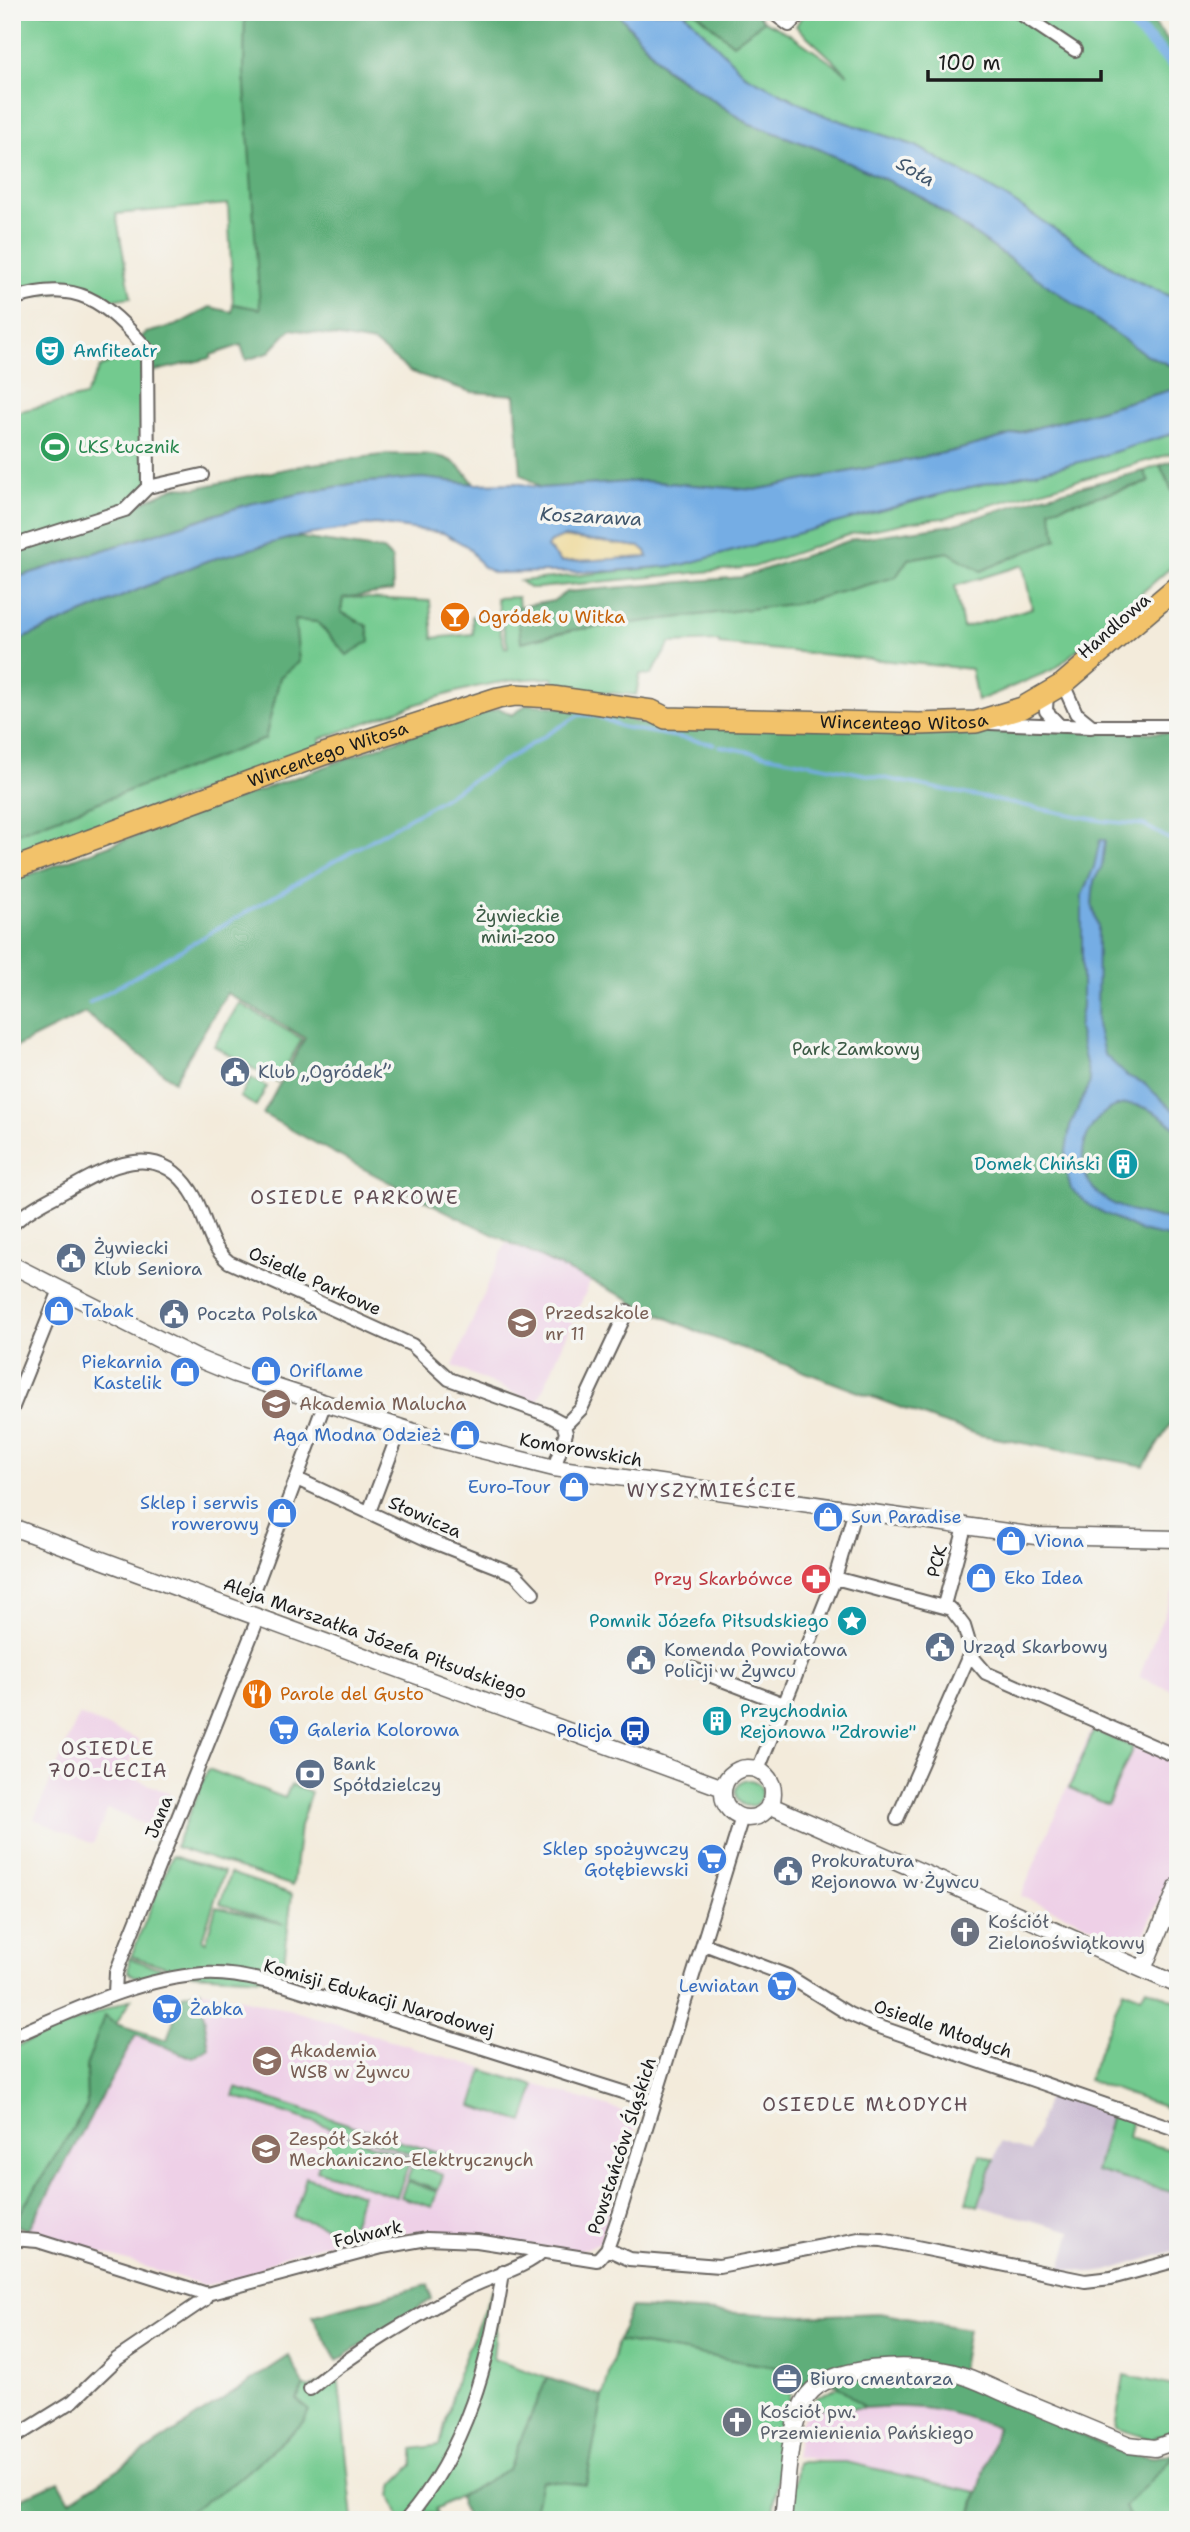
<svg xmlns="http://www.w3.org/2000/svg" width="1190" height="2532" viewBox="0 0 1190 2532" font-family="'Shantell Sans',sans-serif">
<rect width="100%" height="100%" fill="#f6f6f2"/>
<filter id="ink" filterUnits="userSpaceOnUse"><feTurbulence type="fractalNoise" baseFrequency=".0143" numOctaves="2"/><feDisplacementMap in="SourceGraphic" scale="14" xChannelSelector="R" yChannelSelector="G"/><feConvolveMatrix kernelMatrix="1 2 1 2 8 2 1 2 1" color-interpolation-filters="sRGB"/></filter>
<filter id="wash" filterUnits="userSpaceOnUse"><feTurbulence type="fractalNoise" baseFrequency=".00686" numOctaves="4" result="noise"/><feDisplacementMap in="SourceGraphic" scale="28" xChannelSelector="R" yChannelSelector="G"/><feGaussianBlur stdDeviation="1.57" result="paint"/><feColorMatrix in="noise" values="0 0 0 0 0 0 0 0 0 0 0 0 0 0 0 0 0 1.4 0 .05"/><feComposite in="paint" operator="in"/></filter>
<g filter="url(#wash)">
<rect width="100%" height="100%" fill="#f3ebdb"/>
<path fill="#eed0e7" d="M506 1243 591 1280 537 1403 453 1366Z
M1178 1580V1693L1139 1677Z
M79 1715 139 1740 125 1774 170 1794 155 1829 108 1809 93 1844 34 1819Z
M1093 1726 1178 1762V1854L1141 1943 1133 1944 1021 1896Z
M200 1990 291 2010 639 2116 600 2242 575 2253 433 2231 391 2235 326 2244 283 2256 243 2278 204 2285 28 2230 137 2035 193 2058 209 2048Z
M909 2404 966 2415 998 2428 977 2492 846 2462 795 2457 801 2422 809 2408 851 2409Z"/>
<path fill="#ccbed3" d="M1050 2091 1112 2110 1096 2171 1178 2194 1176 2250 1107 2271 1093 2273 1061 2268 1071 2231 978 2206 1000 2142 1030 2152Z"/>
<path fill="#73ca8f" stroke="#487356" stroke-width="2" fill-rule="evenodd" d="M12 12H245L244 72 261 310 233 304 228 204 116 214 131 297 104 301 71 291 12 299Z
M684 12H696L733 44 764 21 788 33 848 74 796 26 804 12H1120L1178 69V300L1126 276 1007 198 916 146 823 115 745 75Z
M147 349 148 487 125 510 12 546V413L85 396 100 367Z
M1178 432V452L944 518 915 521 851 534 754 567 537 588H529L520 581 682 565 949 492 1088 460Z
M1160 465 1174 496 1178 493V561L1055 669 977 701 971 669 719 644V641L670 643 651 675 640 674 636 695 554 688 553 678C472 677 395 713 320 739L322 746 12 861V835L265 739 280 677 299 662 294 620 317 622 347 655 367 626 341 612 343 597 430 601 433 638 473 634 472 616 496 615 505 648 508 647 496 598 518 597 522 642 573 630 800 603 896 577 908 559 948 552 981 571 1049 509 1148 483 1144 471ZM1023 565 1032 608 963 628 955 586Z
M239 1003 302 1039 277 1082 214 1046Z
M251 1078 267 1087 256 1106 240 1097Z
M1094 1730 1133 1747 1108 1805 1069 1788Z
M208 1769 285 1798 291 1784 311 1792 300 1826 293 1886 175 1847Z
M736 1793a13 13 0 1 1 26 0a13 13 0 1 1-26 0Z
M172 1856 224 1872 202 1940 206 1942 216 1907 284 1924 220 1904 230 1873 292 1894 282 1979 171 1973 170 1968 131 1956Z
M129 1958 162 1969 166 1974C151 1977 139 1983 128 1971Z
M1146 1988 1178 2002V2112L1088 2080 1123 1990 1141 1997Z
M131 1999 116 2024 104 2017 86 2067 87 2106 12 2225V2048Z
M483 2070 535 2086 523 2122 472 2106Z
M236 2088 450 2157 447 2165 233 2096Z
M1112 2110 1132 2118 1128 2138 1178 2152V2194L1096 2171Z
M330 2131 411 2158 397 2197 317 2170Z
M980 2154 994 2159 978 2206 966 2202Z
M413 2164 443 2175 438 2190 407 2180Z
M306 2177 362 2195 349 2234 294 2217Z
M407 2181 437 2192 432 2207 401 2197Z
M492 2290 499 2295 493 2359 547 2378 508 2470 435 2509 437 2514 420 2513 413 2520H400L391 2495 394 2484 413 2465V2449L440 2445 457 2376Z
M618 2341 794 2370 772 2520H532L541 2480 586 2484 603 2396Z
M338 2373 353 2520H175L235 2482 304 2422 309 2410 297 2400 304 2386 310 2389Z
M1124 2375 1178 2387V2429L1150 2439 1115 2428Z
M839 2386 866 2408H809L816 2398Z
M1176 2454 1178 2520H1131L1124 2507Z
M798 2462H846L977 2492 970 2520H790Z"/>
<path fill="#5eae7a" stroke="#3d654b" stroke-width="2" d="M245 12H617L665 69 748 123 819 149 919 195 1145 354 1178 369V388L954 451 755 490 643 481 541 488 521 474 515 395 471 392 411 372 374 343 291 329 268 353 246 360 241 345 211 355V358L147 373 138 340 146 333 177 325 210 307 232 312 233 304 260 309 244 72Z
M696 12H755L764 21 733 44Z
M1120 12H1145L1178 53V69Z
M389 454C429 456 450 447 474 484L422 478 356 483 249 504 12 579V546L125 510 176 487 196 488 305 465Z
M1178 459V493L1175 496 1160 465Z
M1144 471 1149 482 1050 509 1057 539 981 571 948 552 908 559 896 577 800 603 573 630 521 642 517 607 553 601 566 592 742 577 854 539 952 525 1044 496Z
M294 537 383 550 392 559 393 591 343 598 341 612 367 626 370 641 347 655 317 622 295 620 299 662 280 677 265 739 12 835V643L206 561Z
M527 704 591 710 655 727 721 725 1178 733V1413L1144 1466 980 1435 939 1422 706 1335 632 1303 629 1299C505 1242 383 1182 263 1114L305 1038 227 993 174 1081 85 1013 12 1049V881L417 733 499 708 512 715Z
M200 1990 209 2048 193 2058 136 2035 28 2230 13 2224 87 2106 86 2067 104 2016 116 2024 167 2040 182 1995Z
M428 2285 432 2299 337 2361 312 2316Z
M631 2308 803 2316 879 2313 968 2329 959 2381 1125 2454 1154 2457 1176 2454 1125 2507 1131 2520H970L997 2428C951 2409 915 2404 866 2408L839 2386 818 2375 807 2384 791 2388 794 2370 618 2341Z
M289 2356 304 2386 297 2400 309 2410 304 2422 235 2482 175 2520H12V2503L59 2481 70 2501Z
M547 2378 603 2396 586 2485 541 2480 532 2520H467L459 2497 508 2469Z"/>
<path fill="#eeda9e" stroke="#857b5d" stroke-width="2" d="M563 537 640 547 646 551 648 557 561 562 547 547 549 543Z"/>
<path fill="#75ade4" stroke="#486480" stroke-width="2" fill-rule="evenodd" d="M617 12H684L745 75 823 115 916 146 1007 198 1126 276 1178 300V369L1145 354 919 195 819 149 748 123 665 68Z
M1178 388V432L1088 460 949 492 682 565 614 571 494 573 482 566 468 547 443 533 375 524 294 537 206 561 12 643V579L249 504 356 483 422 478 474 484 516 483 541 488 643 481 755 490 954 451ZM563 537 640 547 646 551 648 557 561 562 547 547 549 543Z
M1100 840H1105L1102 866 1094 881 1092 904 1098 926 1097 1025 1104 1054 1127 1076 1144 1083 1176 1113 1178 1130C1164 1117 1140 1100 1120 1105 1089 1113 1072 1157 1090 1184 1105 1209 1152 1218 1178 1221V1239L1140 1231 1090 1206 1071 1189 1064 1163 1070 1126 1090 1082 1078 1028 1082 1006V895L1094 867Z"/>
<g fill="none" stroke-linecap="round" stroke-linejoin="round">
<path stroke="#75ade4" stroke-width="3.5" d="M720 746 1103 821 1144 825 1178 844
M89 1003 432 805 579 715 596 716 622 727 714 744"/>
<path stroke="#75ade4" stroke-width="12" d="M1120 12 1178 69"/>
</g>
</g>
<g filter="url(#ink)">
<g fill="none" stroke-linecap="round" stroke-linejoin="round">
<g stroke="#67645f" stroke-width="16">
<path id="minor" d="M772 12 789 25 802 12
M1018 12 1075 50
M12 299C78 278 104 301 147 349L148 487
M12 546 125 510 148 487 202 475
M1059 683 1063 684 1076 713 1092 726H1178
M1047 691 1046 711 1060 726
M990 723 1091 727
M12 1225C27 1210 48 1200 67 1190 107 1167 157 1139 191 1191 207 1214 205 1243 229 1262L412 1345 449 1379 548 1415 563 1423 566 1433 554 1468
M12 1409 60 1290
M564 1426 581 1409 627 1311
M297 1479 426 1539 515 1574 533 1593
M369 1512 401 1427
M835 1578 951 1609 964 1626 974 1659 986 1673 1178 1757
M256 1586 324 1405
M944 1605 965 1527
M691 1668 784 1704
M758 1770 835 1578 855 1510
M897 1819 971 1651
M704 1944 788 1976 849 2014 874 2025 1178 2130
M115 1993 116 1973 124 1952 259 1616
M12 2037C73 2011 135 1979 203 1974 229 1972 258 1980 284 1985L654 2102
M12 2239 38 2241 207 2294 382 2247 427 2239 477 2241 597 2260 607 2249 619 2215 742 1817
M607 2249 629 2259 719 2266 859 2239 882 2240 1085 2281 1111 2278 1178 2260
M310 2389C356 2350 411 2319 464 2290 482 2280 530 2266 541 2252
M12 2439 73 2401 117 2359 204 2300 207 2294
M406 2520C466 2451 490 2360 503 2272"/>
</g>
<g stroke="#67645f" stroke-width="19">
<path id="tertiary" d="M12 1265 196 1358 235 1374 433 1438 554 1468 1036 1536 1178 1539
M12 1527 723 1788
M723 1793a25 25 0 1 1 50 0a25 25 0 1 1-50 0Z
M769 1805 1178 1985
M1143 1969 1178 1886
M783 2520C787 2487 788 2420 808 2395 832 2364 911 2364 946 2371 968 2375 990 2387 1011 2396 1050 2412 1090 2429 1129 2445L1155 2448 1178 2440"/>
</g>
<g stroke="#67645f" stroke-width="24">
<g id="primary">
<path id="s1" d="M12 869 324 754 498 698 516 695 552 697 652 711 666 718 919 724 976 722 1022 708 1063 684 1178 586"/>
</g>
</g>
<use href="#minor" stroke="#fff" stroke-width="12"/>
<use href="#tertiary" stroke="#fff" stroke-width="16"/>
<use href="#primary" stroke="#f2c26a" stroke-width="21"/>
</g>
</g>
<defs>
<g id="theatre-disc" transform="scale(1.575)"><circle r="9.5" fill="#0f9aa8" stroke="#f6f6f2"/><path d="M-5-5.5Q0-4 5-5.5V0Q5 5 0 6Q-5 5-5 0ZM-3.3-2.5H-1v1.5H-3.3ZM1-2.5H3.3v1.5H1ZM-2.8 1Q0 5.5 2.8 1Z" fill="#fff"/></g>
<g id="stadium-disc" transform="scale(1.575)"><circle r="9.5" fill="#2e9e5b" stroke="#f6f6f2"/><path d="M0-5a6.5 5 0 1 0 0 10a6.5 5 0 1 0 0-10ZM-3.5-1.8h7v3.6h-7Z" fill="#fff"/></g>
<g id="bar-disc" transform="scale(1.575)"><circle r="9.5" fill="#e8710a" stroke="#f6f6f2"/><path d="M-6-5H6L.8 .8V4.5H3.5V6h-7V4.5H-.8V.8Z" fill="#fff"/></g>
<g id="civic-disc" transform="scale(1.575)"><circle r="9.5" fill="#5c6f8a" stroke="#f6f6f2"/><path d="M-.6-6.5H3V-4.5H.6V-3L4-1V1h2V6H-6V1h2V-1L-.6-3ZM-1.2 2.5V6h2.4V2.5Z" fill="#fff"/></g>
<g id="building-disc" transform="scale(1.575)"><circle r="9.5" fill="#0f9aa8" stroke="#f6f6f2"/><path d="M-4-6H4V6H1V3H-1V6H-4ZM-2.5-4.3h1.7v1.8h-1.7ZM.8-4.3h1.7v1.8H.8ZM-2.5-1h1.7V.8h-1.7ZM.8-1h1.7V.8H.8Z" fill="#fff"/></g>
<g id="shop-disc" transform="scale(1.575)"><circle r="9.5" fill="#3f7fe0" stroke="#f6f6f2"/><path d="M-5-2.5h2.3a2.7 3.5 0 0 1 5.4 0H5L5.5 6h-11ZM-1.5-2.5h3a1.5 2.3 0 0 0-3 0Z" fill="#fff"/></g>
<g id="school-disc" transform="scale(1.575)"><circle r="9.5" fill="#8d6e63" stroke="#f6f6f2"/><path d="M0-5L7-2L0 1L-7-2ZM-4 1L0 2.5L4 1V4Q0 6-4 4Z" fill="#fff"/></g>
<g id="pharmacy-disc" transform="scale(1.575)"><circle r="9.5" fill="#e0444e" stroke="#f6f6f2"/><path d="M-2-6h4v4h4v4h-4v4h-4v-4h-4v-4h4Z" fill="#fff"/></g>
<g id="sight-disc" transform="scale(1.575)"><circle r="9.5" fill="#0f9aa8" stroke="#f6f6f2"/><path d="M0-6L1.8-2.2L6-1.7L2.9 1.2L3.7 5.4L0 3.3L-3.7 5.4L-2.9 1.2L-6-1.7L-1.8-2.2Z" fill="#fff"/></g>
<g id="restaurant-disc" transform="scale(1.575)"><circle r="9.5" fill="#e8710a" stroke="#f6f6f2"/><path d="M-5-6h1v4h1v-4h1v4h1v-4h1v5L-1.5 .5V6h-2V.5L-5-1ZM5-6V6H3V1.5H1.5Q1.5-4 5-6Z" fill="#fff"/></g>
<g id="supermarket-disc" transform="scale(1.575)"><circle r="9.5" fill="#3f7fe0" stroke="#f6f6f2"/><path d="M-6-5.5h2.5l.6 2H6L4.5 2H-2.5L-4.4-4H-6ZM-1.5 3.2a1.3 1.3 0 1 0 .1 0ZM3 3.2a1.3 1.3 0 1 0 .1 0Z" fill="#fff"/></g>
<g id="bus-disc" transform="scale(1.575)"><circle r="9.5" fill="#1a4fb4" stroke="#f6f6f2"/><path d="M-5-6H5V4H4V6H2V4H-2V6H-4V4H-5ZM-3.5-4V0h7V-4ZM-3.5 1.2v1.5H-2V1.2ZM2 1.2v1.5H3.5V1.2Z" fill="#fff"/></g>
<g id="bank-disc" transform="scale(1.575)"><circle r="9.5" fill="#5c6f8a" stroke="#f6f6f2"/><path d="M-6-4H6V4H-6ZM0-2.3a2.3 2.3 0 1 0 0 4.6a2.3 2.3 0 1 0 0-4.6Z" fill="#fff"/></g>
<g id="church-disc" transform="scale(1.575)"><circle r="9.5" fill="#6b7280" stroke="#f6f6f2"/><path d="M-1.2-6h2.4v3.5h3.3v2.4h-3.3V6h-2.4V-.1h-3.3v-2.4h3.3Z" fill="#fff"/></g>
<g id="university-disc" transform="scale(1.575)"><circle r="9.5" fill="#8d6e63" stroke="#f6f6f2"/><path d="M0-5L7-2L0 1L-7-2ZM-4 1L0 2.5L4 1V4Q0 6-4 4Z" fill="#fff"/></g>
<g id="office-disc" transform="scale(1.575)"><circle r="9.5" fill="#5c6f8a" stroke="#f6f6f2"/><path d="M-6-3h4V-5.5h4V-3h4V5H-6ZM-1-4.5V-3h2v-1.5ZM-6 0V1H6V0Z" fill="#fff"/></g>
</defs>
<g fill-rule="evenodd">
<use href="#theatre-disc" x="50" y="351"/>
<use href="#stadium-disc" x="55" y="447"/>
<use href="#bar-disc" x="455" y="617"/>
<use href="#civic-disc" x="235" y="1072"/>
<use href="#building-disc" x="1123" y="1164"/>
<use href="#civic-disc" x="71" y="1258"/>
<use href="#shop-disc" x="59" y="1311"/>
<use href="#civic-disc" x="174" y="1314"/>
<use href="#school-disc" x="522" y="1323"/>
<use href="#shop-disc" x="266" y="1371"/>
<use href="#shop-disc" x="185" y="1372"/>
<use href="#school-disc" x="276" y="1404"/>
<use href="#shop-disc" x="465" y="1435"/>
<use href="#shop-disc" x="574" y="1487"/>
<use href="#shop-disc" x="282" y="1513"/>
<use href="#shop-disc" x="828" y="1517"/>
<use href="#shop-disc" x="1011" y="1541"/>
<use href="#shop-disc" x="981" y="1578"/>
<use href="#pharmacy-disc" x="816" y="1579"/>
<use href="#sight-disc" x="852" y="1621"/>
<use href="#civic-disc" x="940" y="1647"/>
<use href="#civic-disc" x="641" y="1660"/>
<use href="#restaurant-disc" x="257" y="1694"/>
<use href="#building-disc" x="717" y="1721"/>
<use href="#supermarket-disc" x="284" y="1730"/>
<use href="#bus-disc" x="635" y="1731"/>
<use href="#bank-disc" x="310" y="1774"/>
<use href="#supermarket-disc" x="712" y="1859"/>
<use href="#civic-disc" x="788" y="1871"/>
<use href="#church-disc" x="965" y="1932"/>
<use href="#supermarket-disc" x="782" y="1986"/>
<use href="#supermarket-disc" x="167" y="2009"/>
<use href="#university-disc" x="267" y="2061"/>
<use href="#school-disc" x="266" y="2149"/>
<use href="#office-disc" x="787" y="2379"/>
<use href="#church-disc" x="737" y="2422"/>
</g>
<g text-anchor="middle" stroke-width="7" stroke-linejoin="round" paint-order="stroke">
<g font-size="18" fill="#0d838f" stroke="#f6f6f2" text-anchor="start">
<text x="73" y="357">Amfiteatr</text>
<text x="1100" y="1170" text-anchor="end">Domek Chiński</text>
<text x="829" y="1627" text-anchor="end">Pomnik Józefa Piłsudskiego</text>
<text x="740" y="1717">Przychodnia<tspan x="740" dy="21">Rejonowa "Zdrowie"</tspan></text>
</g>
<g font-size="18" fill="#27864d" stroke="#f6f6f2" text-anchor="start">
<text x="78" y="453">LKS Łucznik</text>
</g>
<g font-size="18" fill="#c56008" stroke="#f6f6f2" text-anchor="start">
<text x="478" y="623">Ogródek u Witka</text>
<text x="280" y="1700">Parole del Gusto</text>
</g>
<g font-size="18" fill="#1c1c1c" stroke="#f6f6f2">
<text transform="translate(1114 626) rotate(-41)" y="6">Handlowa</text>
<text dy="6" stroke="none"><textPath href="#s1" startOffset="924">Wincentego Witosa</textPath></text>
<text dy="6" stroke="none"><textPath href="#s1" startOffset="336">Wincentego Witosa</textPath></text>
<text transform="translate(315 1281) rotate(24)" y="6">Osiedle Parkowe</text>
<text transform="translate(581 1450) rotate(10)" y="6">Komorowskich</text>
<text transform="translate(425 1517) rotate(24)" y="6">Słowicza</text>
<text transform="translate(937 1561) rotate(-75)" y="6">PCK</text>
<text transform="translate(375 1638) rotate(20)" y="6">Aleja Marszałka Józefa Piłsudskiego</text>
<text transform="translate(159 1817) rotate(-68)" y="6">Jana</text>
<text transform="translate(379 1998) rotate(16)" y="6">Komisji Edukacji Narodowej</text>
<text transform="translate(943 2029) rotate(19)" y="6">Osiedle Młodych</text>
<text transform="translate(622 2146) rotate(-72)" y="6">Powstańców Śląskich</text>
<text transform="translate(368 2234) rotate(-13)" y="6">Folwark</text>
</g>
<g font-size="18" fill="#3a5944" stroke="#f6f6f2">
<text x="518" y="922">Żywieckie<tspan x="518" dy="21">mini-zoo</tspan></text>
<text x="856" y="1055">Park Zamkowy</text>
</g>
<g font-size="18" fill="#4e5e75" stroke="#f6f6f2" text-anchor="start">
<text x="258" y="1078">Klub „Ogródek”</text>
<text x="94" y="1254">Żywiecki<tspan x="94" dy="21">Klub Seniora</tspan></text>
<text x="197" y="1320">Poczta Polska</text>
<text x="963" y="1653">Urząd Skarbowy</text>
<text x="664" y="1656">Komenda Powiatowa<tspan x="664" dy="21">Policji w Żywcu</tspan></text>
<text x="333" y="1770">Bank<tspan x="333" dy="21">Spółdzielczy</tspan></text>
<text x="811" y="1867">Prokuratura<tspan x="811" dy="21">Rejonowa w Żywcu</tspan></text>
<text x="810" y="2385">Biuro cmentarza</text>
</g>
<g font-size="18" fill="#366cbe" stroke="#f6f6f2" text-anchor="start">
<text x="82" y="1317">Tabak</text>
<text x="162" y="1368" text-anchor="end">Piekarnia<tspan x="162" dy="21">Kastelik</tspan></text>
<text x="289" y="1377">Oriflame</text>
<text x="442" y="1441" text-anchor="end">Aga Modna Odzież</text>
<text x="551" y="1493" text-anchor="end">Euro-Tour</text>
<text x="259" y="1509" text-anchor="end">Sklep i serwis<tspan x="259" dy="21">rowerowy</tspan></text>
<text x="851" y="1523">Sun Paradise</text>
<text x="1034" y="1547">Viona</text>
<text x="1004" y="1584">Eko Idea</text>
<text x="307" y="1736">Galeria Kolorowa</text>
<text x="689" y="1855" text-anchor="end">Sklep spożywczy<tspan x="689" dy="21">Gołębiewski</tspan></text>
<text x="759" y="1992" text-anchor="end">Lewiatan</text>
<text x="190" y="2015">Żabka</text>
</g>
<g font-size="18" fill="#785e54" stroke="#f6f6f2" text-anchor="start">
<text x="545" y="1319">Przedszkole<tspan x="545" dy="21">nr 11</tspan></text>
<text x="299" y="1410">Akademia Malucha</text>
<text x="290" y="2057">Akademia<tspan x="290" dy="21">WSB w Żywcu</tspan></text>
<text x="289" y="2145">Zespół Szkół<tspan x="289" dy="21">Mechaniczno-Elektrycznych</tspan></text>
</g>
<g font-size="18" fill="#be3a42" stroke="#f6f6f2" text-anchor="end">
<text x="793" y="1585">Przy Skarbówce</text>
</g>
<g font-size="18" fill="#164399" stroke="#f6f6f2" text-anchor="end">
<text x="612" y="1737">Policja</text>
</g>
<g font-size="18" fill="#5b616d" stroke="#f6f6f2" text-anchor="start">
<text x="988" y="1928">Kościół<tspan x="988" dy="21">Zielonoświątkowy</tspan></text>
<text x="760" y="2418">Kościół pw.<tspan x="760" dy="21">Przemienienia Pańskiego</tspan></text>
</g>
<g font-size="19" font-style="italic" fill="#40566c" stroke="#f6f6f2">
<text transform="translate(916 171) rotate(30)" y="7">Soła</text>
<text transform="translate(591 516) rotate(3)" y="7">Koszarawa</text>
</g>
<g font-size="19" letter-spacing="2" fill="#624e55" stroke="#f6f6f2">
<text x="355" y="1204">OSIEDLE PARKOWE</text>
<text x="712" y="1497">WYSZYMIEŚCIE</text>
<text x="108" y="1755">OSIEDLE<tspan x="108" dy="22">700-LECIA</tspan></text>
<text x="866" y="2111">OSIEDLE MŁODYCH</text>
</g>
</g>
<rect width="1190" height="2532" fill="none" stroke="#f6f6f2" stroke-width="42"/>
<path d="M928 70v10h173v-10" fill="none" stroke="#1c1c1c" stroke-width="3.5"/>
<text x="938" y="70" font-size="21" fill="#1c1c1c" stroke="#f6f6f2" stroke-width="5" paint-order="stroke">100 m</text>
</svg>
